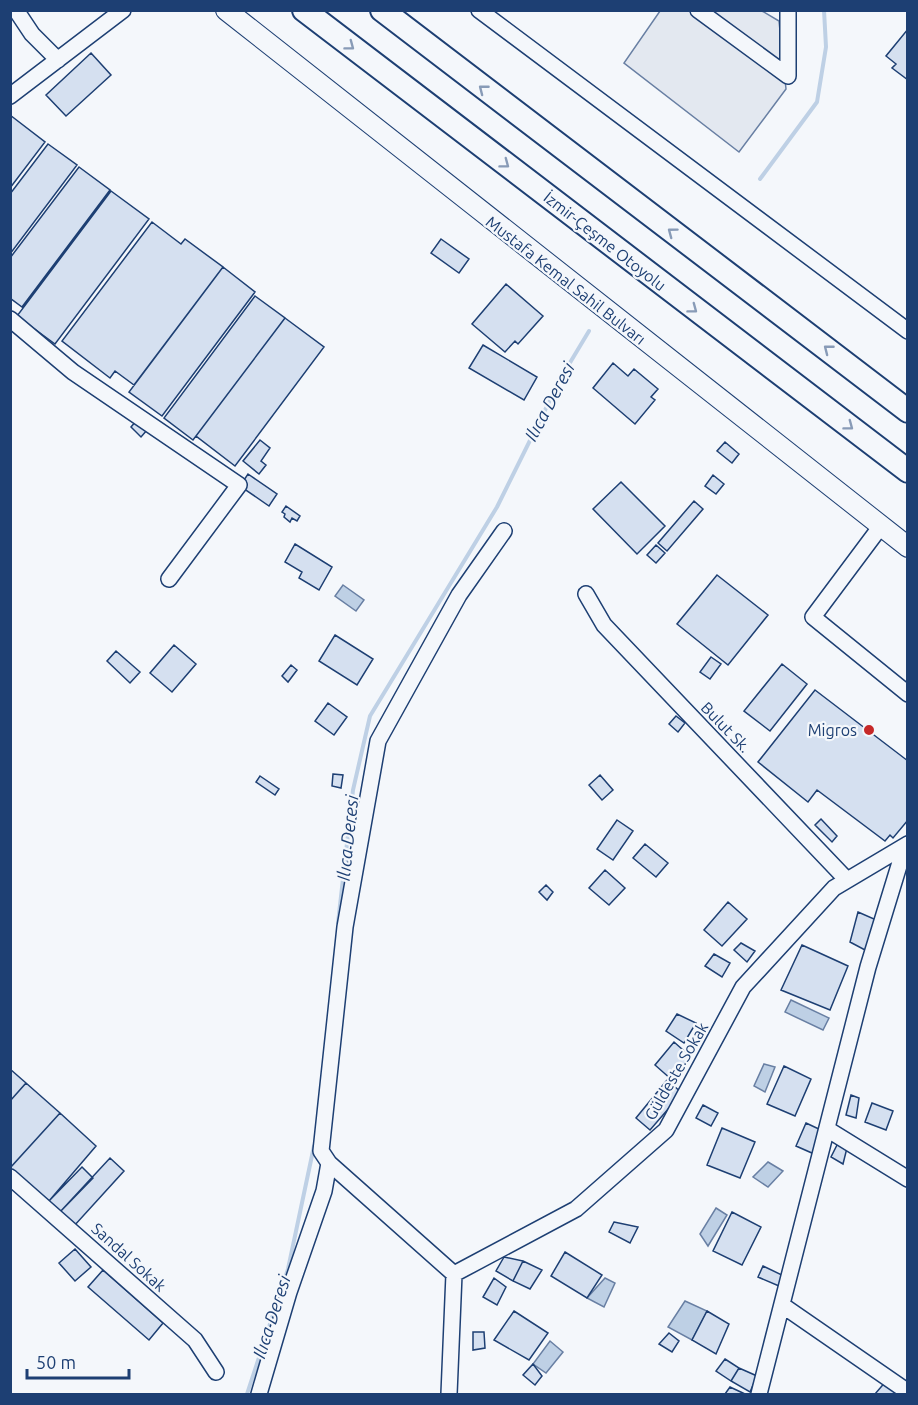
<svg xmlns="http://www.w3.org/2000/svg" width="918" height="1405" viewBox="0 0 918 1405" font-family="Ubuntu,sans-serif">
<rect width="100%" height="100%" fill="#f4f7fb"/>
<path fill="#e3e8f0" stroke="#687fa3" stroke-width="1.5" d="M660 11H762L779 21 786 89 739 152 624 63Z"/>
<path fill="#bed0e5" stroke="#687fa3" stroke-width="1.5" d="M343 585 364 600 356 611 335 596Z
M791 1000 829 1018 823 1030 785 1012Z
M764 1064 775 1067 765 1092 754 1086Z
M768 1162 783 1171 768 1187 753 1177Z
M716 1208 727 1215 708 1246 700 1234Z
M605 1278 615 1283 604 1307 587 1298Z
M685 1301 707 1311 692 1340 668 1327Z
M550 1341 563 1352 546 1373 533 1364Z"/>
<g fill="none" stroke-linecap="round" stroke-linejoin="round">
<path stroke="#bed0e5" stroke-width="4" d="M760 179 817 102 826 47 824 10
M338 923 353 790 370 716 497 507 562 376 589 331
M247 1394 288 1269 314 1146"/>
</g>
<path fill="#d5e0f0" stroke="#1d3f73" stroke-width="1.5" d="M908 29V80L892 68 896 64 886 56Z
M91 53 111 75 66 116 46 95Z
M10 115 45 142 10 188Z
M48 144 77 165 10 254V194Z
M79 167 110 190 22 307 10 298V258Z
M111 191 149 219 55 344 17 316Z
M152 222 181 244 185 239 223 267 134 385 115 371 110 378 62 341Z
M441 239 469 259 459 273 431 253Z
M223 267 255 292 162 416 129 392Z
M506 284 543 316 518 344 515 341 505 352 472 324Z
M255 296 285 318 193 440 164 418Z
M285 318 324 347 235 466 196 436Z
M483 345 537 377 524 400 469 368Z
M613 363 628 376 634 369 658 389 651 397 655 400 635 424 593 388Z
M136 421 147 430 141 437 131 427Z
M260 440 270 448 261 461 266 465 259 474 243 461Z
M725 442 739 454 732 463 717 451Z
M248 474 277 494 269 506 240 486Z
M713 475 724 484 716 494 705 486Z
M621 482 665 526 637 554 593 509Z
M694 501 703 509 667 551 658 543Z
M286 506 300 516 297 521 292 518 290 522 284 517 285 514 282 512Z
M295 544 332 567 319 590 299 578 302 572 285 562Z
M656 545 665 553 656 563 647 555Z
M717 575 768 615 728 665 677 624Z
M335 635 373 659 357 685 319 661Z
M174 645 196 664 172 692 150 673Z
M116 651 140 672 130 683 107 661Z
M711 657 721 664 710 679 700 672Z
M782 664 807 684 770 731 744 711Z
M291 665 297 670 288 682 282 676Z
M815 690 908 761V820L893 838 890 835 885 841 817 790 808 802 758 762Z
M328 703 347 717 334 735 315 721Z
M676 716 685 723 678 732 669 724Z
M333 774 343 775 341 788 332 786Z
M600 775 613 790 602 800 589 785Z
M260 776 279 789 275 795 256 782Z
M821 819 837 836 832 842 815 825Z
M617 820 633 831 613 860 597 849Z
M645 844 668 863 656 877 633 858Z
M605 870 625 888 609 905 589 888Z
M546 885 553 892 547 900 539 892Z
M728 902 747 919 722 946 704 930Z
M858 912 881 922 865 950 850 942Z
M741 943 755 951 747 962 734 950Z
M802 945 848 966 830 1010 781 990Z
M714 954 730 963 722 977 705 966Z
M677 1014 696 1023 684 1043 666 1031Z
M674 1042 691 1057 672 1080 655 1065Z
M784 1066 811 1079 795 1116 767 1104Z
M10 1069 26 1083 10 1101Z
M667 1080 682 1093 650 1130 636 1118Z
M26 1083 60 1113 10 1168V1101Z
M851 1095 859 1098 856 1118 846 1115Z
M872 1103 893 1111 886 1130 865 1122Z
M703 1105 718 1113 711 1126 696 1118Z
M60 1113 96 1146 49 1201 10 1168Z
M806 1123 821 1130V1157L796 1146Z
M722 1128 755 1142 740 1178 707 1165Z
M838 1143 847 1148 843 1164 831 1157Z
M110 1158 124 1171 74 1226 60 1212Z
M82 1167 93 1178 60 1212 49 1201Z
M732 1212 761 1227 742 1265 713 1251Z
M614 1222 638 1227 630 1243 609 1232Z
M75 1249 91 1267 75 1281 59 1263Z
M565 1252 602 1275 587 1298 551 1276Z
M504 1257 523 1261 513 1281 496 1271Z
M523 1261 542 1270 530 1289 513 1281Z
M763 1266 784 1276 779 1286 758 1277Z
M103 1270 163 1323 149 1340 88 1287Z
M494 1278 506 1287 497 1305 483 1297Z
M514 1311 548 1333 529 1360 494 1340Z
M707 1311 729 1324 716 1354 692 1340Z
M473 1332H484L485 1348 473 1350Z
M669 1333 679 1341 672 1352 659 1344Z
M725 1359 739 1368 731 1381 716 1371Z
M533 1364 542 1376 535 1385 523 1375Z
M739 1368 757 1376 750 1392 731 1381Z
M887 1380 904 1394H875Z
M730 1387 745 1394H725Z"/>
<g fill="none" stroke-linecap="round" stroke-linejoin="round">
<g stroke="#1d3f73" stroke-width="18">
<path id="minor" d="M16 10 32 34 58 60
M479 10 908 331
M698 10 788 76V10
M10 96 123 10
M10 319 73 372 239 485 169 579
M881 526 813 617 908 694
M586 594 604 625 847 880
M827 1129 908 1179
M329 1163 454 1274
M10 1177 195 1340 216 1372
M782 1305 908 1392
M259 1394 289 1292 324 1191 329 1163 321 1151 345 927 378 741 459 595 504 531
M449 1394 454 1274 576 1209 666 1130 743 987 834 888 908 844
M759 1394 868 967 905 846"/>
</g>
<g stroke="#1d3f73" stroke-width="22">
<path id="major" d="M226 10 908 547"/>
</g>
<g stroke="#1d3f73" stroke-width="26">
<path id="highway" d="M304 10 908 471
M382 10 908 411"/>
</g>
<use href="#minor" stroke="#f4f7fb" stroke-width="15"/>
<use href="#major" stroke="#f4f7fb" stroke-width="20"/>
<use href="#highway" stroke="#f4f7fb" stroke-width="22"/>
</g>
<defs><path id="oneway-chevron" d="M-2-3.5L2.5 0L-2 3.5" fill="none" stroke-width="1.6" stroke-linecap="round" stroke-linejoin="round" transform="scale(1.5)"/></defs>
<g stroke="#889bb7">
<use href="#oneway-chevron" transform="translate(350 46) rotate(37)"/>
<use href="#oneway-chevron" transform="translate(483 89) rotate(-142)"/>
<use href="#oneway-chevron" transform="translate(505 164) rotate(37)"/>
<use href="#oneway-chevron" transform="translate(672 232) rotate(-143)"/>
<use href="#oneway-chevron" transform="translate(693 309) rotate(37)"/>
<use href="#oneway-chevron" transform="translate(828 349) rotate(-142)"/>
<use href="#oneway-chevron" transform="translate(849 426) rotate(37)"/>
</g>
<circle fill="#c62828" stroke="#f4f7fb" stroke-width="2" cx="869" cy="730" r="6"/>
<g text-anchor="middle" stroke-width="4.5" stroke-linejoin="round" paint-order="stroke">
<g font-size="16" fill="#1d3f73" stroke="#f4f7fb">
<text transform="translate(605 241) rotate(38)" y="6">İzmir-Çeşme Otoyolu</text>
<text transform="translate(566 280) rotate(38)" y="6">Mustafa Kemal Sahil Bulvarı</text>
<text transform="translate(726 727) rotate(46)" y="6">Bulut Sk.</text>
<text transform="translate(676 1071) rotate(-60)" y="6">Güldeste Sokak</text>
<text transform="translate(129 1257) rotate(42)" y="6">Sandal Sokak</text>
</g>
<g font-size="16" fill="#1d3f73" stroke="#f4f7fb" text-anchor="end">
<text x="857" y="736">Migros</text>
</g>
<g font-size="18" font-style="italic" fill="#1d3f73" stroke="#f4f7fb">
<text transform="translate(550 402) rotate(-62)" y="6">Ilıca Deresi</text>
<text transform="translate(348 838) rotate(-84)" y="6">Ilıca Deresi</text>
<text transform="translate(272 1317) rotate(-72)" y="6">Ilıca Deresi</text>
</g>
</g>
<rect width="918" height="1405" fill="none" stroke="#1d3f73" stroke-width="24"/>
<path d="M27 1369v9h102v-9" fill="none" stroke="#1d3f73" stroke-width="3"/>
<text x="36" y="1369" font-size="18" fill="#1d3f73" stroke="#f4f7fb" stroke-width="4.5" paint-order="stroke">50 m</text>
</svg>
